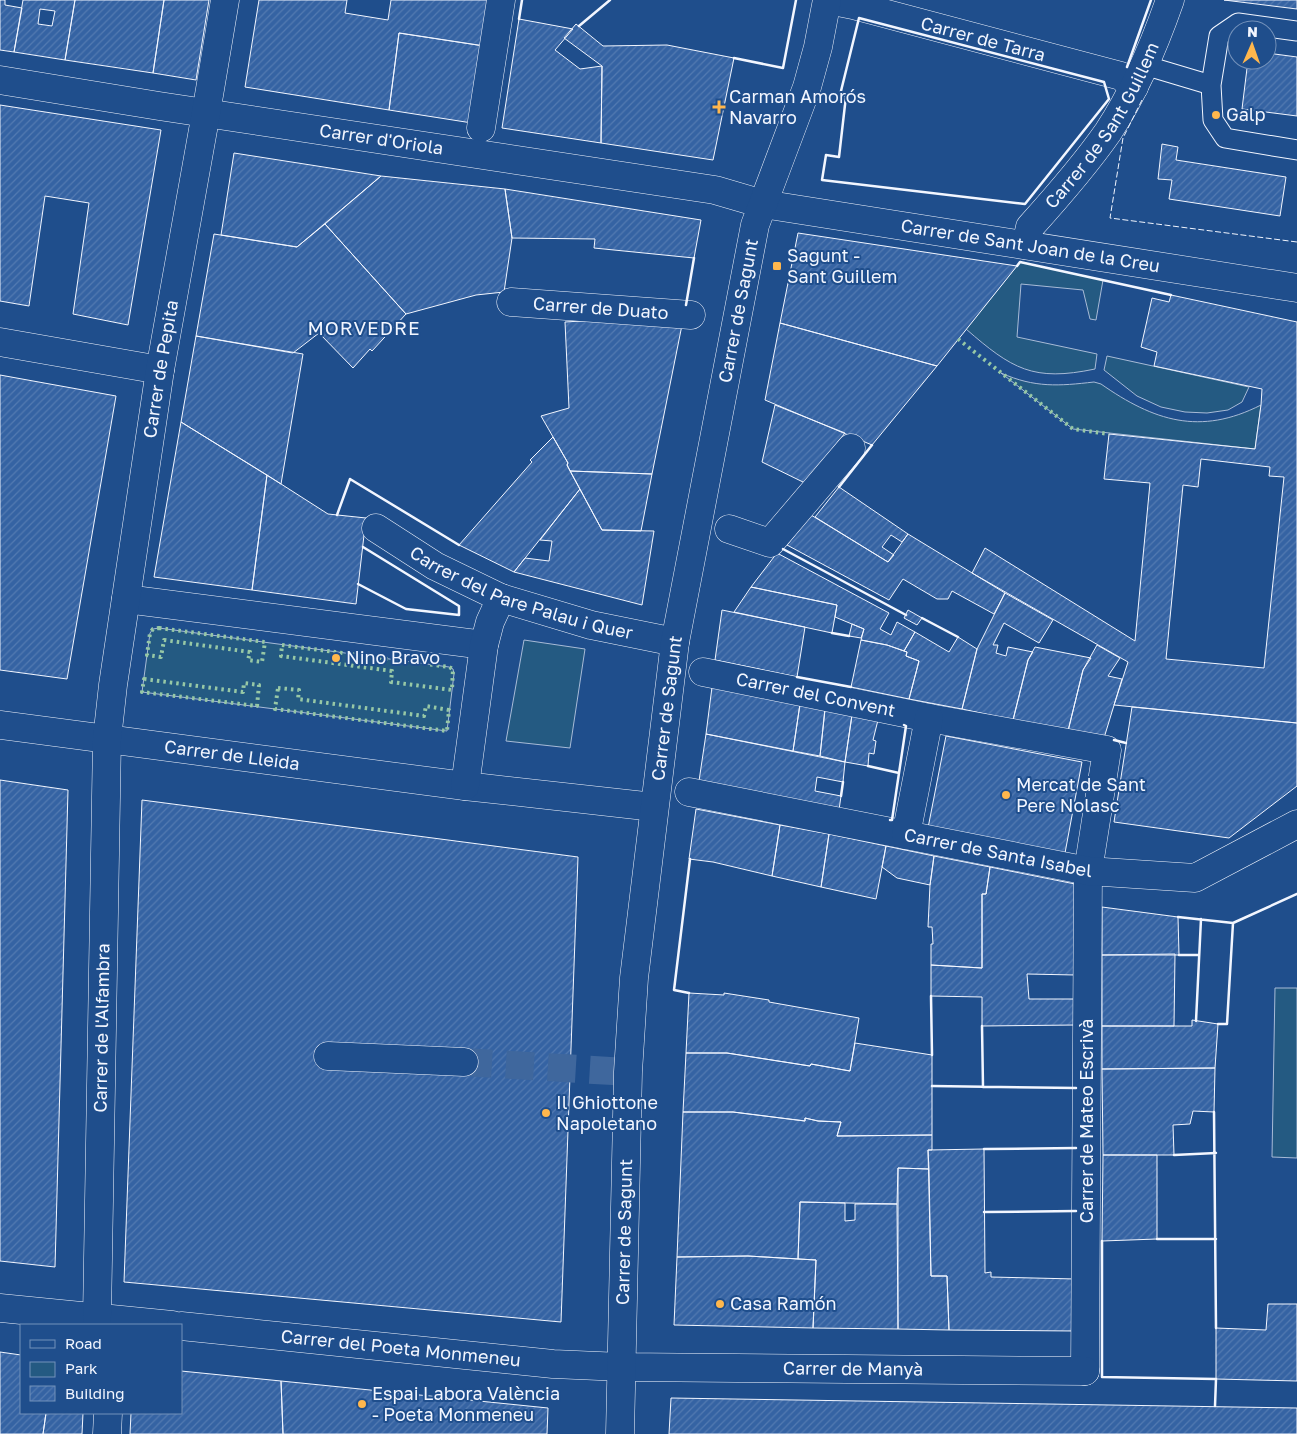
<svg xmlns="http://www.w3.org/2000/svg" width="1297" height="1434" viewBox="0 0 1297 1434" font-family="'Golos Text',sans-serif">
<defs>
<pattern id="building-hatch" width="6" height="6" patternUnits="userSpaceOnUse" patternTransform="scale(1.25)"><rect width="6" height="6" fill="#3563a3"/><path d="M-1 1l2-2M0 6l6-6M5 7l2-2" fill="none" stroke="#537ab1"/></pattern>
</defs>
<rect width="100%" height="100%" fill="#1f4e8c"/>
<path fill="#245a82" stroke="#a8bbd7" d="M1020 262 1103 280 1096 320 1090 319 1083 290 1021 284 1017 337 1097 354 1095 369C1033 382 1012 369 966 329Z
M1107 356 1249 387 1242 402 1228 410 1207 413 1185 412 1161 407 1137 396 1104 370Z
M1001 373C1035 388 1059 386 1094 382L1101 384C1154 421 1200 436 1261 405L1255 449 1073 429Z
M159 628 449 667 453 669 454 674 447 731 142 692 150 633 153 629Z
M524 640 585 649 570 748 506 741Z
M1275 988H1297V1158L1272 1157Z"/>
<path fill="url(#building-hatch)" stroke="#f2f6ff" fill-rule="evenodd" d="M0 0H5V5L22 8 14 52 0 50Z
M23 0H75L65 60 14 52ZM40 9 55 11 52 26 38 24Z
M75 0H164L153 73 65 60Z
M164 0H209L196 80 153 73Z
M259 0H347L345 13 388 20 391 0H491L484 46 399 33 389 110 245 87Z
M1224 0H1297V9Z
M519 19 573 29 555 50 580 69 602 66 601 143 502 128Z
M576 24 603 46 667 45 734 58 713 160 601 143 602 66 564 38Z
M399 33 484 46 472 123 389 110Z
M1267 53 1297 57V116L1242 109 1248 60H1267Z
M0 105 161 130 128 325 73 314 89 203 45 196 29 306 0 301Z
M1162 144 1178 147 1176 160 1286 177 1280 216 1169 199 1172 180 1158 179Z
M234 153 381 176 297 247 221 235Z
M381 176 505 189 512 238 504 292 476 295 406 314 325 224Z
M505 189 701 220 694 258 594 248 595 239 512 238Z
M325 224 406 314 372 351 370 349 353 368 319 333 293 353 196 336 214 234 297 247Z
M798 233 1017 266 937 366 780 323Z
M1171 295 1297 322V723L1114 705 1128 662 972 573 985 548 1135 641 1150 483 1104 479 1109 434 1255 449 1261 405 1262 389 1154 366 1157 352 1141 347 1152 298 1169 302ZM1201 459 1270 467 1269 476 1284 477 1264 668 1166 659 1183 485 1198 487Z
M581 321 682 325 652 474 570 471 567 465 568 463 541 416 569 408 565 322Z
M780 323 937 366 872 445 765 400Z
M196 336 303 354 281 484 181 422Z
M0 375 116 396 67 679 0 670Z
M775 405 845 433 805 483 762 462Z
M181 422 267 475 252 590 154 577Z
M553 437 568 463 567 465 580 489 514 572 459 545 532 462 530 460Z
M570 471 652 474 641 531 602 530Z
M267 475 328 514 366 518 356 604 252 590Z
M839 487 908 534 902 542 891 535 882 547 894 555 888 562 815 517Z
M580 489 602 530 654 531 642 605 514 572 525 558 549 561 552 541 540 540Z
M811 515 888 562 908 534 1005 593 994 614 952 591 948 599H937L903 579 889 600 787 545Z
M777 553 889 613 880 629 891 635 897 622 915 632 904 651 887 645 861 640 864 629 835 617 837 605 751 587Z
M751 587 837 605 832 633 734 612Z
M1005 593 1053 620 1039 643 1004 623 993 645H998L996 653 1006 656 1008 647 1033 652 1028 660 1013 720 962 709 977 649Z
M722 610 805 627 797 677 715 660Z
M908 610 922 618 917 625 904 618Z
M852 624 864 629 861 638 849 636Z
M915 632 949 652 958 637 977 649 962 709 909 699 919 661 906 656 907 652 904 651Z
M861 640 887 645 907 652 906 656 919 661 909 699 851 687Z
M1097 645 1120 658 1108 676 1122 679 1104 738 1068 731 1083 670Z
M1035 647 1091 658 1083 670 1068 731 1013 720 1028 660Z
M712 687 800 704 793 751 706 734Z
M800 704 825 709 820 756 793 751Z
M1132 707 1297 723V786L1229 838 1114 822Z
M825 709 852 715 845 762 820 756Z
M852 715 878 720 873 740 876 741 874 754 869 753 868 766 845 762Z
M706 734 845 762 843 782 817 777 815 791 841 796 839 810 699 781Z
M946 736 1082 762 1065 853 928 828Z
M0 780 68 790 55 1267 0 1261Z
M142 800 578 857 561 1322 124 1282Z
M696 809 780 825 772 876 713 862 689 859Z
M780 825 829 834 821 887 772 876Z
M829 834 886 846 876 899 821 887Z
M886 846 934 856 930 885 897 878 882 867Z
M934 856 990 867 986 894H982V968L931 965V944H933L932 927H928L930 885Z
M990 867 1075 884V975L1027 974 1029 999H1076V1025L982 1026V997L931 996V965L982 968V894H986Z
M1102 907 1178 917 1179 955H1102Z
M1175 954 1174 1026H1102V955Z
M689 993 724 995V993L769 1000V1002L859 1018 850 1071 811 1064 810 1066 727 1053H686Z
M1192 1020 1218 1024 1215 1068 1102 1069V1026H1192Z
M855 1043 932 1055V1135L837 1136 841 1122 818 1121 805 1118V1121L733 1112H683L686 1053H727L810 1066 811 1064 850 1071Z
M1215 1068 1214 1112 1193 1111 1190 1124 1173 1125 1174 1155H1103L1102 1069Z
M683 1112H733L805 1121V1118L818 1121 841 1122 837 1136 932 1135V1150H928L929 1169 898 1168 897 1204 800 1202 798 1259 748 1256 677 1257Z
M984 1149 985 1273 991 1272V1277L1076 1279V1331L949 1330 947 1276H931L928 1150Z
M1103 1155H1157V1239L1102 1241Z
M898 1168 929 1169 931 1276H947L949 1330 898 1329Z
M800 1202 845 1203V1221L855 1220V1204H897L898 1329 813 1328 816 1260 798 1259Z
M748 1256 816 1260 813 1328 674 1325 677 1257Z
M1268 1304H1297V1381L1216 1379V1328L1266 1330Z
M0 1352 21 1355V1413H46L43 1434H0Z
M181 1371 281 1381 283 1434H130L131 1413H181Z
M281 1381 548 1408 547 1434H283Z
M671 1398 1297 1408V1434H669Z
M46 1413H83L82 1434H43Z"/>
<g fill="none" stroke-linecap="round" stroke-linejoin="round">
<path stroke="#3f679d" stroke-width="28" stroke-dasharray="28 14" stroke-linecap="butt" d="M464 1062 628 1072"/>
<g stroke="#f2f6ff" stroke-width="21">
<path id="service" d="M1297 31 1238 23 1219 36 1211 85 1213 120 1225 138 1297 150
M1144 65 1211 85"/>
</g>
<g stroke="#f2f6ff" stroke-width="29">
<g id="pedestrian">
<path d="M481 128 501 0"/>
<path id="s1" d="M511 302 691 315"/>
<path d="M729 529 770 543 851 448"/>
<path id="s2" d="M703 672 929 718 1107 750 1088 871 1085 1371"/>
<path id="s3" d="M689 792 1088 871 1195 878 1297 824"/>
<path d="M906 835 929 718"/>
<path d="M328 1056 464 1062"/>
<path d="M107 1434 108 1413"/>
</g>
</g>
<g stroke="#f2f6ff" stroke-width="29">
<g id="minor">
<path id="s4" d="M828 0 853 5 1121 76 1134 87"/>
<path id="s5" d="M0 80 159 106 715 190 763 204 1297 288"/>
<path id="s6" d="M1026 245 1030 227C1057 197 1085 165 1108 132 1135 91 1154 46 1170 0"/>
<path d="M0 342 160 370"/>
<path id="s7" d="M376 528 435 566 501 598 591 625 675 642"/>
<path d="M126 599 484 645"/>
<path id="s8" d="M0 725 465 786 654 807"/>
<path d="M465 786 484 645 490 622 501 598"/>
<path d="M0 1308 172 1325"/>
<path id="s9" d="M97 1317 107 739 113 685 160 370 206 113 225 0"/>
<path id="s10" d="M181 1326 553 1364 622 1367 1085 1371"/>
</g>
</g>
<g stroke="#f2f6ff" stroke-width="29">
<g id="tertiary">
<path id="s11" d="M620 1434 628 1072 634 978 675 642 755 225 807 87 818 47 827 0"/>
</g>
</g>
<use href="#service" stroke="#1f4e8c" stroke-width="19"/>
<use href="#pedestrian" stroke="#1f4e8c" stroke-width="28"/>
<use href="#minor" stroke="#1f4e8c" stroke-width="28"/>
<use href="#tertiary" stroke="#1f4e8c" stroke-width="28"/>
<path stroke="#97c8a6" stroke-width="4" stroke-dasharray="2.5 4" stroke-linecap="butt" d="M958 339 1073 429 1109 434
M159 628 265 642 262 662 248 660 250 652 164 640 161 657 147 655 150 633 153 629Z
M282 645 449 667 453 669 452 690 391 682 392 671 281 656Z
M144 679 243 692 244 683 259 685 257 706 142 692Z
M278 688 299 690 298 699 424 716 426 706 449 710 447 731 275 709Z"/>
<path stroke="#f2f6ff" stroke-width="1" stroke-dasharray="6 2.5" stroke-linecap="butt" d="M1142 100 1123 138 1110 218 1297 242"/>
<path stroke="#f2f6ff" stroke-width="2.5" d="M859 18 1104 82 1109 99 1025 204 822 180 826 155 839 157 846 96 840 95Z
M519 19 522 0
M579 26 610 0
M734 58 783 68 796 0
M1127 67 1151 0
M1017 266 1020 262 1171 295
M686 305 694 258
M839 487 872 445
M337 515 350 479 459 545
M783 549 906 615
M358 584 406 609 459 615V606L363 547
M922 618 958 637
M832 633 849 636
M797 677 851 687
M1114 740 1126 743
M868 766 899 773
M841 796 843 782
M890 820H892L906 726 904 725
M1178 917 1233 923 1227 1024H1218
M1233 923 1297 894
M1179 955H1199
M689 993 674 990 690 859
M931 996 932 1055
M1196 1021 1201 919
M982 1026 983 1087
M932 1086 1076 1088
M1214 1112 1216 1328
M984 1149 1076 1148
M1174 1155 1216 1153
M984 1212 1076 1211
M1157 1239H1216
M1102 1241V1377L1216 1379 1215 1406"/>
</g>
<g fill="#ffb74d" stroke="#1f4e8c" stroke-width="2">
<path d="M716.5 99.5h5v5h5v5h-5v5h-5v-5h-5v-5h5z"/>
<circle cx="1216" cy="115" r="5"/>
<rect x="772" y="261" width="10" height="10" rx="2.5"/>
<circle cx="336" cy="658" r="5"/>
<circle cx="1006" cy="795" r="5"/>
<circle cx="546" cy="1113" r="5"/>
<circle cx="720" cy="1304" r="5"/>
<circle cx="362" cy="1404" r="5"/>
</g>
<g text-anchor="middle" stroke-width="4" stroke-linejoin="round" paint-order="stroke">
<g font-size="18" fill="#f2f6ff" stroke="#1f4e8c">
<text dy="6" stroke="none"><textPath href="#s4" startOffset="160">Carrer de Tarra</textPath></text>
<text dy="6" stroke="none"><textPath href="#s6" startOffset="144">Carrer de Sant Guillem</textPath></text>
<text dy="6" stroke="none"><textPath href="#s5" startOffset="386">Carrer d'Oriola</textPath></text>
<text dy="6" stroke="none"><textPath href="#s5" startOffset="1044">Carrer de Sant Joan de la Creu</textPath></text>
<text dy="6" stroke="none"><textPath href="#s1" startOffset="90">Carrer de Duato</textPath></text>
<text dy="6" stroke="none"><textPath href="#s11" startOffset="1132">Carrer de Sagunt</textPath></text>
<text dy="6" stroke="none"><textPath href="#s9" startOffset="952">Carrer de Pepita</textPath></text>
<text dy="6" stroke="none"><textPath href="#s7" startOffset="161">Carrer del Pare Palau i Quer</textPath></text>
<text dy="6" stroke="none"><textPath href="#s2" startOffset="115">Carrer del Convent</textPath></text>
<text dy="6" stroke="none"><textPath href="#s11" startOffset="728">Carrer de Sagunt</textPath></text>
<text dy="6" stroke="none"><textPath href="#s8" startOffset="234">Carrer de Lleida</textPath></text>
<text dy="6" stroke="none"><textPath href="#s3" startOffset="315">Carrer de Santa Isabel</textPath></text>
<text dy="6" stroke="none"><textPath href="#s9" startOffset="289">Carrer de l'Alfambra</textPath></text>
<text transform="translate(1087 1121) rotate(-90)" y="6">Carrer de Mateo Escrivà</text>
<text dy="6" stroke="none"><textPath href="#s11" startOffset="202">Carrer de Sagunt</textPath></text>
<text dy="6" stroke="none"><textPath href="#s10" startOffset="221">Carrer del Poeta Monmeneu</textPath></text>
<text dy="6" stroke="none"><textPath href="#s10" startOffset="674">Carrer de Manyà</textPath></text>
</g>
<g font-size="18" fill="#f2f6ff" stroke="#1f4e8c" text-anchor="start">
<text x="729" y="103">Carman Amorós<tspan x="729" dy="21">Navarro</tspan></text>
<text x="1226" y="121">Galp</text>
<text x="787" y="262">Sagunt -<tspan x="787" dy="21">Sant Guillem</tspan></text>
<text x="346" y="664">Nino Bravo</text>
<text x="1016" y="791">Mercat de Sant<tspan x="1016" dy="21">Pere Nolasc</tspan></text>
<text x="556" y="1109">Il Ghiottone<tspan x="556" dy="21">Napoletano</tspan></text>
<text x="730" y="1310">Casa Ramón</text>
<text x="372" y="1400">Espai Labora València<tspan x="372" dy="21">- Poeta Monmeneu</tspan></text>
</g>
<g font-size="19" letter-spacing="1" fill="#f2f6ff" stroke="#1f4e8c">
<text x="364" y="335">MORVEDRE</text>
</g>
</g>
<rect x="20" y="1324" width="162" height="90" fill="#1f4e8c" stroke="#7391ba"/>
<rect x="30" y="1340" width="25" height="8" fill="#1f4e8c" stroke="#7391ba"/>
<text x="65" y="1349" font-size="15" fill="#f2f6ff">Road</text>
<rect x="30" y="1362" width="25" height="15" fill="#245a82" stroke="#7391ba"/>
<text x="65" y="1374" font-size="15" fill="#f2f6ff">Park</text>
<rect x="30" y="1386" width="25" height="15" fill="url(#building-hatch)" stroke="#7391ba"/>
<text x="65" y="1399" font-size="15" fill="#f2f6ff">Building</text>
<g transform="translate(1252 45) rotate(2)"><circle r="24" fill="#1f4e8c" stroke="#7391ba"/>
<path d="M0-4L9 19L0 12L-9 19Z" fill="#ffb74d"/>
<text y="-8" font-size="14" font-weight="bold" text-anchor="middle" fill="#f2f6ff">N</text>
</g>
</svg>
